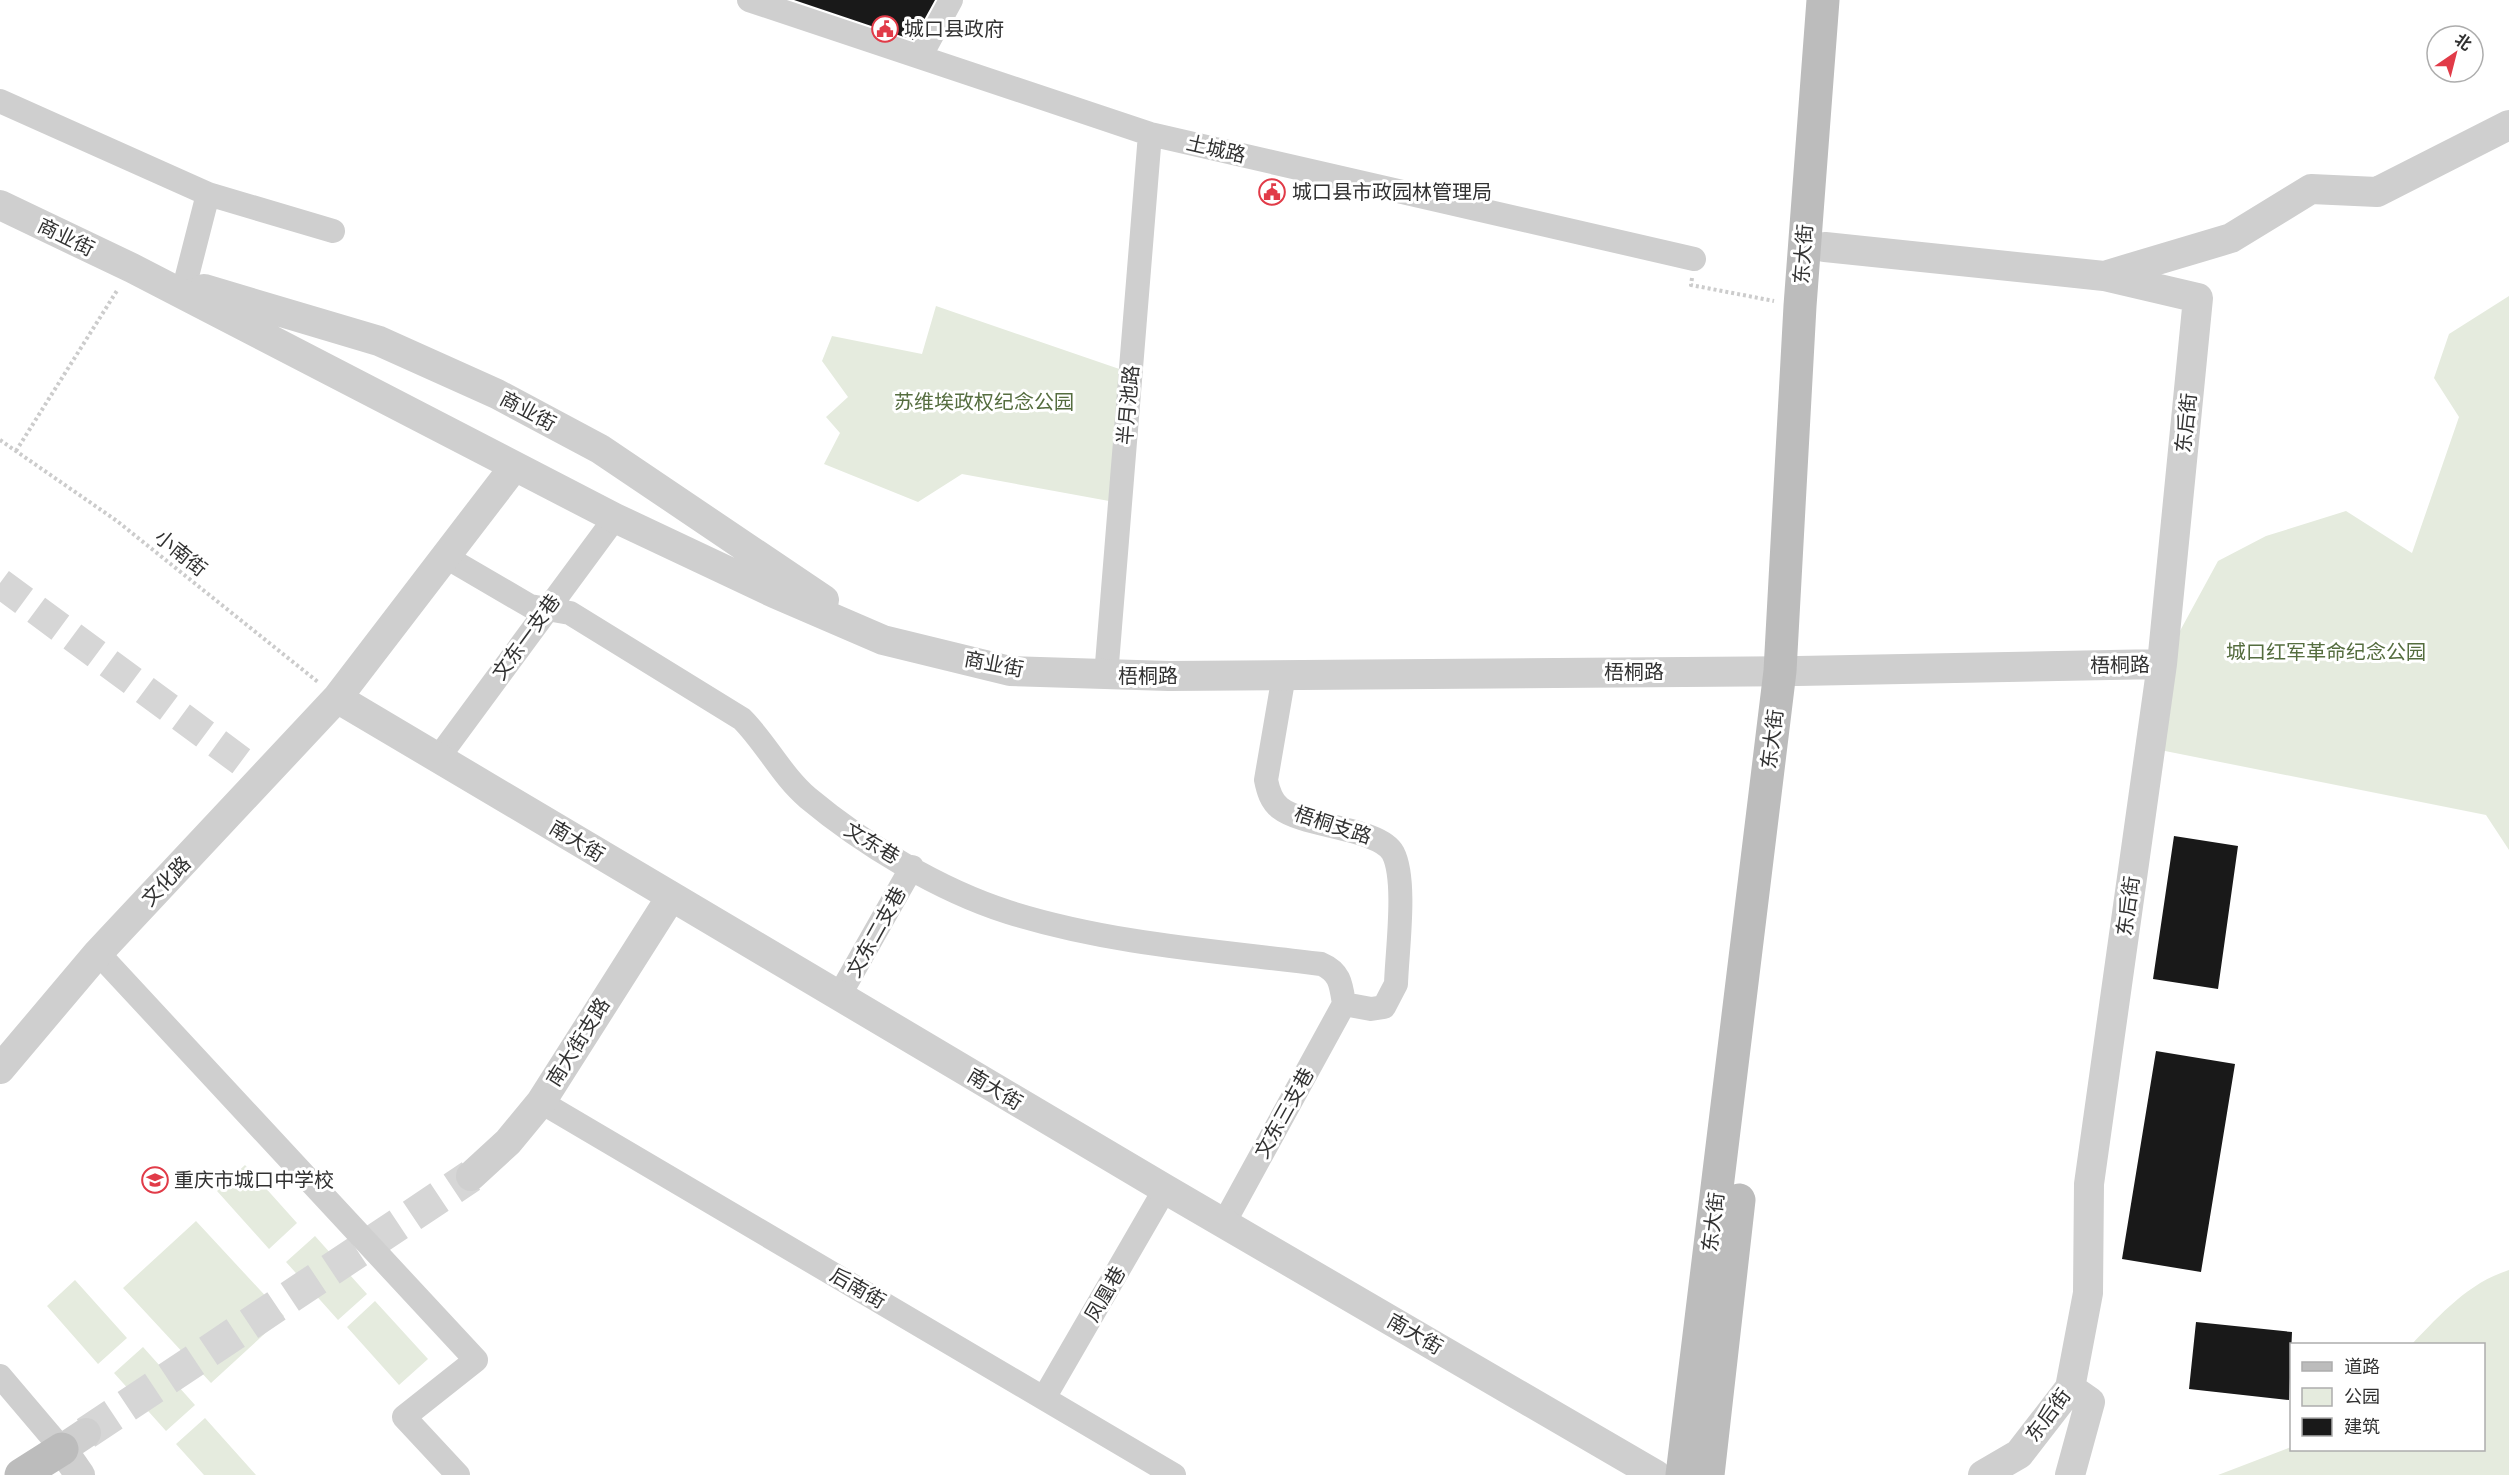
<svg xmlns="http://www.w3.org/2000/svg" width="2509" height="1475" viewBox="0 0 2509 1475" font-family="Karla,'Noto Sans SC',sans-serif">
<rect width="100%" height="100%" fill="#fff"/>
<path fill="#e5ebde" d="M2509 296V850L2486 815 2150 748 2162 664 2218 561 2266 536 2346 511 2412 553 2459 417 2434 378 2449 334Z
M936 306 1131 373 1120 503 962 474 918 502 824 464 840 433 826 417 848 397 822 361 832 336 922 354Z
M245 1165 297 1223 269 1249 217 1191Z
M196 1221 284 1316 211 1383 123 1288Z
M315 1236 367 1294 338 1320 286 1262Z
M2509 1270V1475H2218L2291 1447 2292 1450H2484V1344H2412C2441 1314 2468 1283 2509 1270Z
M75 1280 127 1338 98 1364 47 1306Z
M375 1301 428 1359 399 1385 347 1327Z
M143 1347 195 1405 166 1431 114 1373Z
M205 1418 256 1475H204L176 1444Z"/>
<path fill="#191919" d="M794 0H935L913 40Z
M2174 836 2238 846 2218 989 2153 979Z
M2156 1051 2235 1064 2201 1272 2122 1259Z
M2196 1322 2292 1332 2289 1400 2189 1389Z"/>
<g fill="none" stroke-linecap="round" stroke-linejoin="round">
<path stroke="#d6d6d6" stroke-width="30" stroke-dasharray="30 15" stroke-linecap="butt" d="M0 583 264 778"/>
<path stroke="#d6d6d6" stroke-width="33" stroke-dasharray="33 16" stroke-linecap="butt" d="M86 1433 471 1176"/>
<path stroke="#ccc" stroke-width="4" stroke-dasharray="3 3" stroke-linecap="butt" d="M1692 278 1691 285 1774 301
M0 440 117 521 318 682
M16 451 118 289"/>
<path stroke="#cfcfcf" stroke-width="24" d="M749 0 1150 134 1694 259
M920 57 951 0
M0 101 208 194 333 231
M185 284 208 194
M446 557 530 606 570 613 742 719C766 743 782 776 808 798 863 844 939 890 1008 912 1109 944 1217 951 1321 964 1340 972 1341 984 1344 1004
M1284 675 1266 780C1268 790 1271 801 1280 808 1304 827 1380 828 1393 853 1407 880 1397 951 1396 984L1384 1007 1371 1009 1344 1004
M1106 676 1150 134
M438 758 615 518
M98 953 476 1360 404 1417 458 1475
M839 996 912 867
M541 1102 1174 1475
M1224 1223 1344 1004
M0 1376 62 1449
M1044 1398 1165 1189"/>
<path stroke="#cfcfcf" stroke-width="30" d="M0 205 132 268 615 518 774 593 883 640 1010 671 1169 676 1798 671 2162 664
M1825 247 2104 276 2231 238 2311 189 2377 192 2509 125
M204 289 379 341 497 394 600 449 824 600
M337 698 1165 1189 1656 1475
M0 1069 98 953 337 698 514 467
M471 1176 508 1142 541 1102 671 897
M80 1475 62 1449 86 1433
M1983 1475 2019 1454 2070 1388 2088 1293 2089 1184 2162 664 2198 298 2104 276
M2070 1475 2090 1402 2070 1388"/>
<path stroke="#bcbcbc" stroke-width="33" d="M21 1475 62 1449
M1682 1475 1780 671 1800 306 1823 0
M1708 1475 1739 1200"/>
</g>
<defs>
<g id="civic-ring" transform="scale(1.35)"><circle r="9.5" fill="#fff" stroke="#e13b48" stroke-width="1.5"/><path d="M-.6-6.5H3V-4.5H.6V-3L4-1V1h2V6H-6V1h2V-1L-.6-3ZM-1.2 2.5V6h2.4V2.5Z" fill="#e13b48"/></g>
<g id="school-ring" transform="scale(1.35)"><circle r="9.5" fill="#fff" stroke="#e13b48" stroke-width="1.5"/><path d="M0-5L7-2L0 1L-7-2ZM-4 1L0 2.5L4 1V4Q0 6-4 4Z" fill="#e13b48"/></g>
</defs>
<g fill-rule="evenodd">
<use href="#civic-ring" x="885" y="29"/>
<use href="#civic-ring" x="1272" y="192"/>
<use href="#school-ring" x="155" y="1180"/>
</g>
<g text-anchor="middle" stroke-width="6" stroke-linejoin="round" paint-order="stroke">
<g font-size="20" fill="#323232" stroke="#fff" text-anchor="start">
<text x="904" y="36">城口县政府</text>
<text x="1292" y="199">城口县市政园林管理局</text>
<text x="174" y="1187">重庆市城口中学校</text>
</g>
<g font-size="20" fill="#323232" stroke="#fff">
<text transform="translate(1216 149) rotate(13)" y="7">土城路</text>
<text transform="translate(66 237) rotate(26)" y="7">商业街</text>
<text transform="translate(1803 254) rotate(-86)" y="7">东大街</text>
<text transform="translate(1128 405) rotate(-85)" y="7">半月池路</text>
<text transform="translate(528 411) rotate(28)" y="7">商业街</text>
<text transform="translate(2186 423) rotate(-84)" y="7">东后街</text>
<text transform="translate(181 553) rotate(39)" y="7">小南街</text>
<text transform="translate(526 637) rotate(-54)" y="7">文东一支巷</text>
<text transform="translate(994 664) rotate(11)" y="7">商业街</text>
<text transform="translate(2120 665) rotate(-1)" y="7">梧桐路</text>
<text x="1634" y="679">梧桐路</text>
<text x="1148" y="683">梧桐路</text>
<text transform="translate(1772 739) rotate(-83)" y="7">东大街</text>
<text transform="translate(1333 825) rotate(18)" y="7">梧桐支路</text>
<text transform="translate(577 841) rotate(31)" y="7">南大街</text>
<text transform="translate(872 843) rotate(31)" y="7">文东巷</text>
<text transform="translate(166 881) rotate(-46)" y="7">文化路</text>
<text transform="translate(2128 906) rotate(-82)" y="7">东后街</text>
<text transform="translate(876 932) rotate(-61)" y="7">文东二支巷</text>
<text transform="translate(578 1042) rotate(-58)" y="7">南大街支路</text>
<text transform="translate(995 1089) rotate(31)" y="7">南大街</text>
<text transform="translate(1284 1113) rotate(-61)" y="7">文东三支巷</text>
<text transform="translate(1713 1222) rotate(-83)" y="7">东大街</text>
<text transform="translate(858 1288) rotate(30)" y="7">后南街</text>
<text transform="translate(1105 1294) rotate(-60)" y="7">凤凰巷</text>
<text transform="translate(1415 1334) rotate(30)" y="7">南大街</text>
<text transform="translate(2048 1415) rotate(-53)" y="7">东后街</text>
</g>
<g font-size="20" fill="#556d3f" stroke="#fff">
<text x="984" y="409">苏维埃政权纪念公园</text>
<text x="2326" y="659">城口红军革命纪念公园</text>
</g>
</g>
<rect x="2290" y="1343" width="195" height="108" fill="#ffffff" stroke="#adadad" stroke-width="1.5"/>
<rect x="2302" y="1362" width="30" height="9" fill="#bcbcbc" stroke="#adadad" stroke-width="1.5"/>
<text x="2344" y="1373" font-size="18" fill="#323232">道路</text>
<rect x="2302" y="1388" width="30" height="18" fill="#e5ebde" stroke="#adadad" stroke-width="1.5"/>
<text x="2344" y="1403" font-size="18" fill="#323232">公园</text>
<rect x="2302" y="1418" width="30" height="18" fill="#191919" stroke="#adadad" stroke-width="1.5"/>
<text x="2344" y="1433" font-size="18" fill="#323232">建筑</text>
<g transform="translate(2455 54) rotate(35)"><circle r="28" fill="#ffffff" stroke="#adadad" stroke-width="1.5"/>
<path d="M0-4.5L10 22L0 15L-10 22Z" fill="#e13b48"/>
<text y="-9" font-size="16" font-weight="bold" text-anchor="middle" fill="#323232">北</text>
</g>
</svg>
